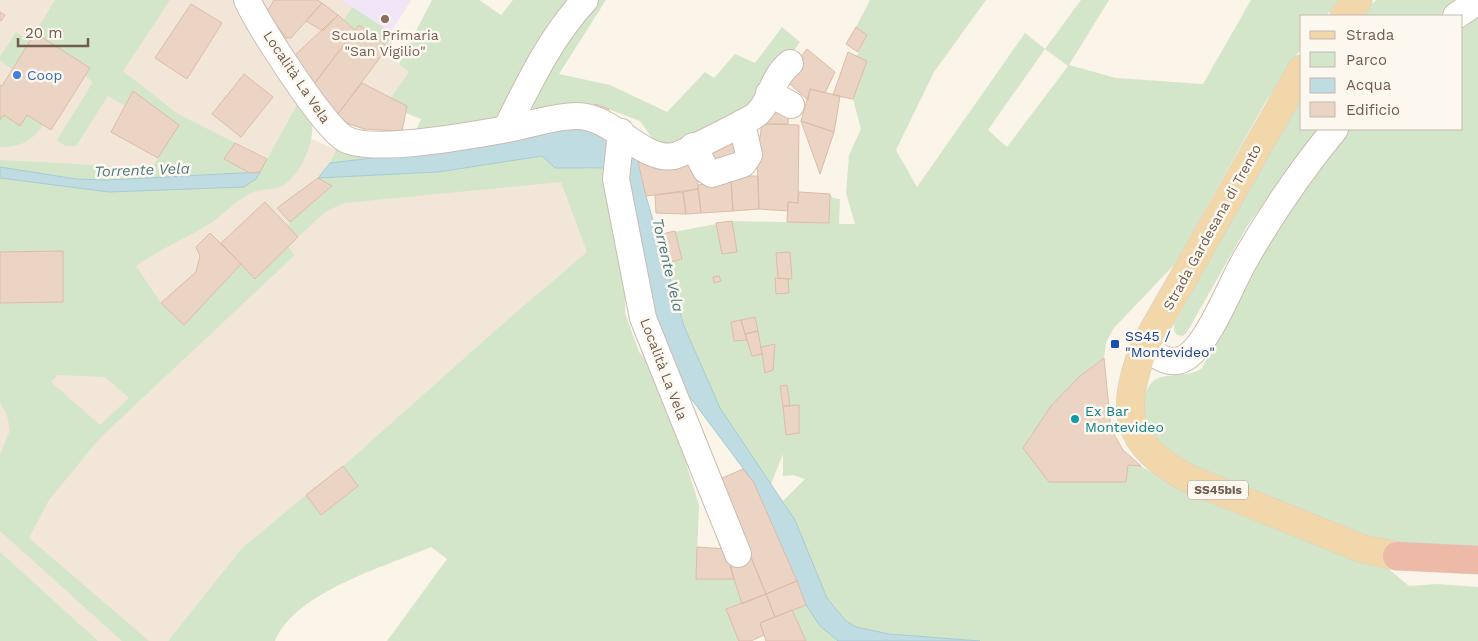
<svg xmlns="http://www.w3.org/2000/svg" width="1478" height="641" viewBox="0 0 1478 641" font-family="'Work Sans',sans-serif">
<rect width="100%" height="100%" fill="#faf4e9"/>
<path fill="#f1e6d8" d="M0 0H411L391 31 388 47 384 53 409 71 407 106 402 131H383L354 127 301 98 311 130 310 138 336 150 330 163 318 177 587 169 610 275 561 274 508 319 343 466 241 549 168 641H0Z"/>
<path fill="#f1e6f7" d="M341 0H411L391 32Z"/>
<path fill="#d4e6c9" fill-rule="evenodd" d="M55 0H170L123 71 178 114 267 159 301 98C304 105 309 112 311 119 317 139 300 177 282 186 274 190 261 188 249 194 234 202 222 217 206 226 183 240 158 250 136 266L161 303 184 325 241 264 255 279 288 247 295 255 100 438 49 500 29 538 149 641H122L0 531V455L10 430 7 415 0 403V178L109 192 244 187 260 172 108 180 76 179 0 167V160L152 168 179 125 133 91 125 106 108 96 76 146H65L57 140 93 82 85 76 90 68 35 33ZM58 375 105 377 129 398 100 425 51 382Z
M432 0H479L501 15 513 0H575L501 116 480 122 416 130 421 119 406 113 407 106 391 98 409 72 399 64Z
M596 0H606L559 74 610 85 667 112 705 72 714 78 735 54 755 63 782 27 800 42 749 114 673 149 657 145 640 121 595 104 534 111 529 99Z
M870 0H986L934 72 896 150 917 187 1025 33 1045 49 1081 0H1109L1069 65 1116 78 1203 84 1251 0H1340L1326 16H1302V47L1265 103 1180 255 1172 267 1113 329 1106 343 1104 358C1069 381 1045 414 1023 448L1049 482H1125L1128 465 1141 466 1181 490 1235 513 1329 549 1384 565 1409 586 1437 584 1478 587V641H980L889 634 856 627 846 621 827 598 795 520 783 501 805 479 793 475 783 476V454L771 484 720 408 684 326 658 235 732 221 829 223 830 194 833 198 840 199 839 224H855L846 193 849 155 861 129 853 99 867 61 857 56 867 35 856 27ZM1045 49 1068 66 1007 147 988 130ZM787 385 790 406 799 405V433L787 435 780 386Z
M1376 0H1462L1438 16H1361Z
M352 7 391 32 388 47 359 26 355 30 344 20Z
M1478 17V548C1445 546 1409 548 1376 542 1358 539 1339 528 1323 522 1281 505 1237 490 1197 468 1189 464 1178 460 1171 454 1153 440 1135 411 1148 388 1158 368 1185 381 1202 368L1249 278 1284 217 1349 129H1462V28Z
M16 32 30 41 12 69 0 61V57Z
M1302 92V129H1320L1249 223 1187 332 1183 336 1177 335 1174 330V324Z
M4 115 20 126 27 115 43 125C32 141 20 148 0 147V120Z
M336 150 387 157 330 163Z
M543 156 587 169 605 168 626 272 625 313 639 352 651 367 685 449 686 463 699 505 696 579H734L742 604 739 641H387L447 559 431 547C384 567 295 592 275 641H168L241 549 306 495 321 515 358 486 343 466 508 319 587 252 561 182 344 203 325 212 298 237 287 226 290 222 332 187 318 178 438 172Z
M0 552 98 641H0Z
M806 605 820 626 838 641H806L792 610Z"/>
<path fill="#bfdce2" stroke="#a7cbd2" d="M586 128 637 155 646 196 684 326 720 408 795 520 827 598 846 621 856 627 889 634 980 641H838L820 626 806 605 754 483 687 393 655 321 605 168H555L542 156 438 172 318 178 330 163 474 146 538 132Z
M0 167 76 179 108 180 260 172 256 179 244 187 109 192 0 178Z"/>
<path fill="#ecd4c4" stroke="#ddbca6" d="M274 0H317L322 3 291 38H286L267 12Z
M322 3 338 15 323 31 306 21Z
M191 4 222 23 187 79 155 58Z
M0 12 5 15 1 21 0 20Z
M338 15 355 30 314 84 294 56Z
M359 25 388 47 337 115 314 84Z
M856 27 867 35 858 52 846 44Z
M35 33 90 68 51 130 27 115 20 126 4 115 0 120V85L2 86Z
M807 49 835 72 825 93 810 89 808 100 783 78Z
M848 52 867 61 853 99 833 95Z
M244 74 273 97 241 137 212 114Z
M362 83 407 106 402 131 364 129 347 123 337 115Z
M810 89 840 96 834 132 801 121Z
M133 91 179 125 158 158 111 132Z
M595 104 609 109 605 117 592 111Z
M767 111H789L788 124H766Z
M801 121 834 132 820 174Z
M762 124 799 125 798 203 788 202V211L759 209 757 157Z
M733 133 743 153 710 168 700 148Z
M235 143 267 159 260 172 250 173 224 159Z
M638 161 697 166 698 189 646 196Z
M731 176H758L759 209 733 211Z
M318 178 332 186 290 222 277 208Z
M731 180 733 211 701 213 698 185Z
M698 189 701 213 686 214 683 192Z
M683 192 686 214 656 213 655 195Z
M799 192 830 194 829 223 787 222 788 202 798 203Z
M265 202 298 237 255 279 221 243Z
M732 221 737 252 722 254 716 223Z
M675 231 682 259 666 263 658 235Z
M210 233 241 264 184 325 161 303 196 272 200 256 196 247Z
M63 251V302L0 303V252Z
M790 252 792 279 778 278 776 253Z
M719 276 721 281 714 283 713 277Z
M775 278 788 279 789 293 776 294Z
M755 317 758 331 745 334 741 320Z
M741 320 747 340 734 341 731 322Z
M758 331 762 354 752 356 745 334Z
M775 344 773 370 765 373 761 347Z
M1104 358 1111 429 1123 450 1141 466 1128 465 1126 482H1049L1023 448 1051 406 1079 377Z
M787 385 790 406H783L780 386Z
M799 405V433L786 435 783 406Z
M343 466 358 486 321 515 306 495Z
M743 469 754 483 797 581 766 594 720 479Z
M697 547 727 549 734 579H696Z
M751 558 766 594 742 604 730 566Z
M797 581 806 605 775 617 766 594Z
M766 594 775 617 760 623 764 635 751 641H739L726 609Z
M792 610 806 641H766L760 623Z"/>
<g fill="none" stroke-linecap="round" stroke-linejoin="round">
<g stroke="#cbbcb0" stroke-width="28">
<path id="minor" d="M247 0C260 27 322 125 345 139 373 154 473 135 507 129 529 125 554 116 577 116 613 116 642 162 674 156 682 154 753 119 758 113 773 98 770 80 790 63
M1456 16 1478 1
M769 93 791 105
M506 129C529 83 550 38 585 0
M621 132 616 179 643 318 738 554
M693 146 706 170 712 174 743 164 749 155 742 123
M1144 347C1156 355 1170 367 1185 358 1209 344 1231 283 1246 258 1272 213 1302 169 1335 129"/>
</g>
<g stroke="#d8d1ce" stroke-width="29">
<path id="major" d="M1344 16 1358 0
M1302 69 1144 347C1120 412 1124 443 1187 478L1363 549 1397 556"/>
</g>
<g stroke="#d8d1ce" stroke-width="29">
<path id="highway" d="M1397 556 1478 560"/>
</g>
<use href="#minor" stroke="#fff" stroke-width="26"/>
<use href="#major" stroke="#f1d7a9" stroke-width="28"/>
<use href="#highway" stroke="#edbaa7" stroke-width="28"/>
</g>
<circle fill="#8d6e63" stroke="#fdf8ef" stroke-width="2" cx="385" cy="19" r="5"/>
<circle fill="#3f7fe0" stroke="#fdf8ef" stroke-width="2" cx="17" cy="75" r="5"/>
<rect fill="#1a4fb4" stroke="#fdf8ef" stroke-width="2" x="1110" y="339" width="10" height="10" rx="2.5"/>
<circle fill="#0f9aa8" stroke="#fdf8ef" stroke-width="2" cx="1075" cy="419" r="5"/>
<g text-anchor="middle" stroke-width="5" stroke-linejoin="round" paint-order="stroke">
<rect fill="#fdf8ef" stroke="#9c8b7f" stroke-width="1" x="1188" y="480.5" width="60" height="19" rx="4"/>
<g font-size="12" font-weight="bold" fill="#725c4f">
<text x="1218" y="494">SS45bis</text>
</g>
<g font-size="14" fill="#785e54" stroke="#fdf8ef">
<text x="385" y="40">Scuola Primaria<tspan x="385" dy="16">"San Vigilio"</tspan></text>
</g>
<g font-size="14" fill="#366cbe" stroke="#fdf8ef" text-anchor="start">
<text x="27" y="80">Coop</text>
</g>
<g font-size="14" fill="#725c4f" stroke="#fdf8ef">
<text transform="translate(297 77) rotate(56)" y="5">Località La Vela</text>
<text transform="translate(1212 227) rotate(-61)" y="5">Strada Gardesana di Trento</text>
<text transform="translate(664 369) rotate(69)" y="5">Località La Vela</text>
</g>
<g font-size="14" fill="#164399" stroke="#fdf8ef" text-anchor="start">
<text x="1125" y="341">SS45 /<tspan x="1125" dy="16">"Montevideo"</tspan></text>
</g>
<g font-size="14" fill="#0d838f" stroke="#fdf8ef" text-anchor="start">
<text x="1085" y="416">Ex Bar<tspan x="1085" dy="16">Montevideo</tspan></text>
</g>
<g font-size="15" font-style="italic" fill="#4c7982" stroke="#fdf8ef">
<text transform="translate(142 170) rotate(-2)" y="5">Torrente Vela</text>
<text transform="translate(668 265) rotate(77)" y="5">Torrente Vela</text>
</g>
</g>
<rect x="1300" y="15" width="162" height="115" fill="#fdf8ef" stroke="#c5baaf"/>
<rect x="1310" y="31" width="25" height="8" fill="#f1d7a9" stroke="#c5baaf"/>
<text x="1346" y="40" font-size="15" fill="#725c4f">Strada</text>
<rect x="1310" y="52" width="25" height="15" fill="#d4e6c9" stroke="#c5baaf"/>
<text x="1346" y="65" font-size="15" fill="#725c4f">Parco</text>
<rect x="1310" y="78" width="25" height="15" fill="#bfdce2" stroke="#c5baaf"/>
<text x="1346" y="90" font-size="15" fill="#725c4f">Acqua</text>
<rect x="1310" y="102" width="25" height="15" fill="#ecd4c4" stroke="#c5baaf"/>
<text x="1346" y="115" font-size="15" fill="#725c4f">Edificio</text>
<path d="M18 38v8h70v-8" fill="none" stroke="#725c4f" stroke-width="2.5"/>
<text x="25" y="38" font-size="15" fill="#725c4f" stroke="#fdf8ef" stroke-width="4" paint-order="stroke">20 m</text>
</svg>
